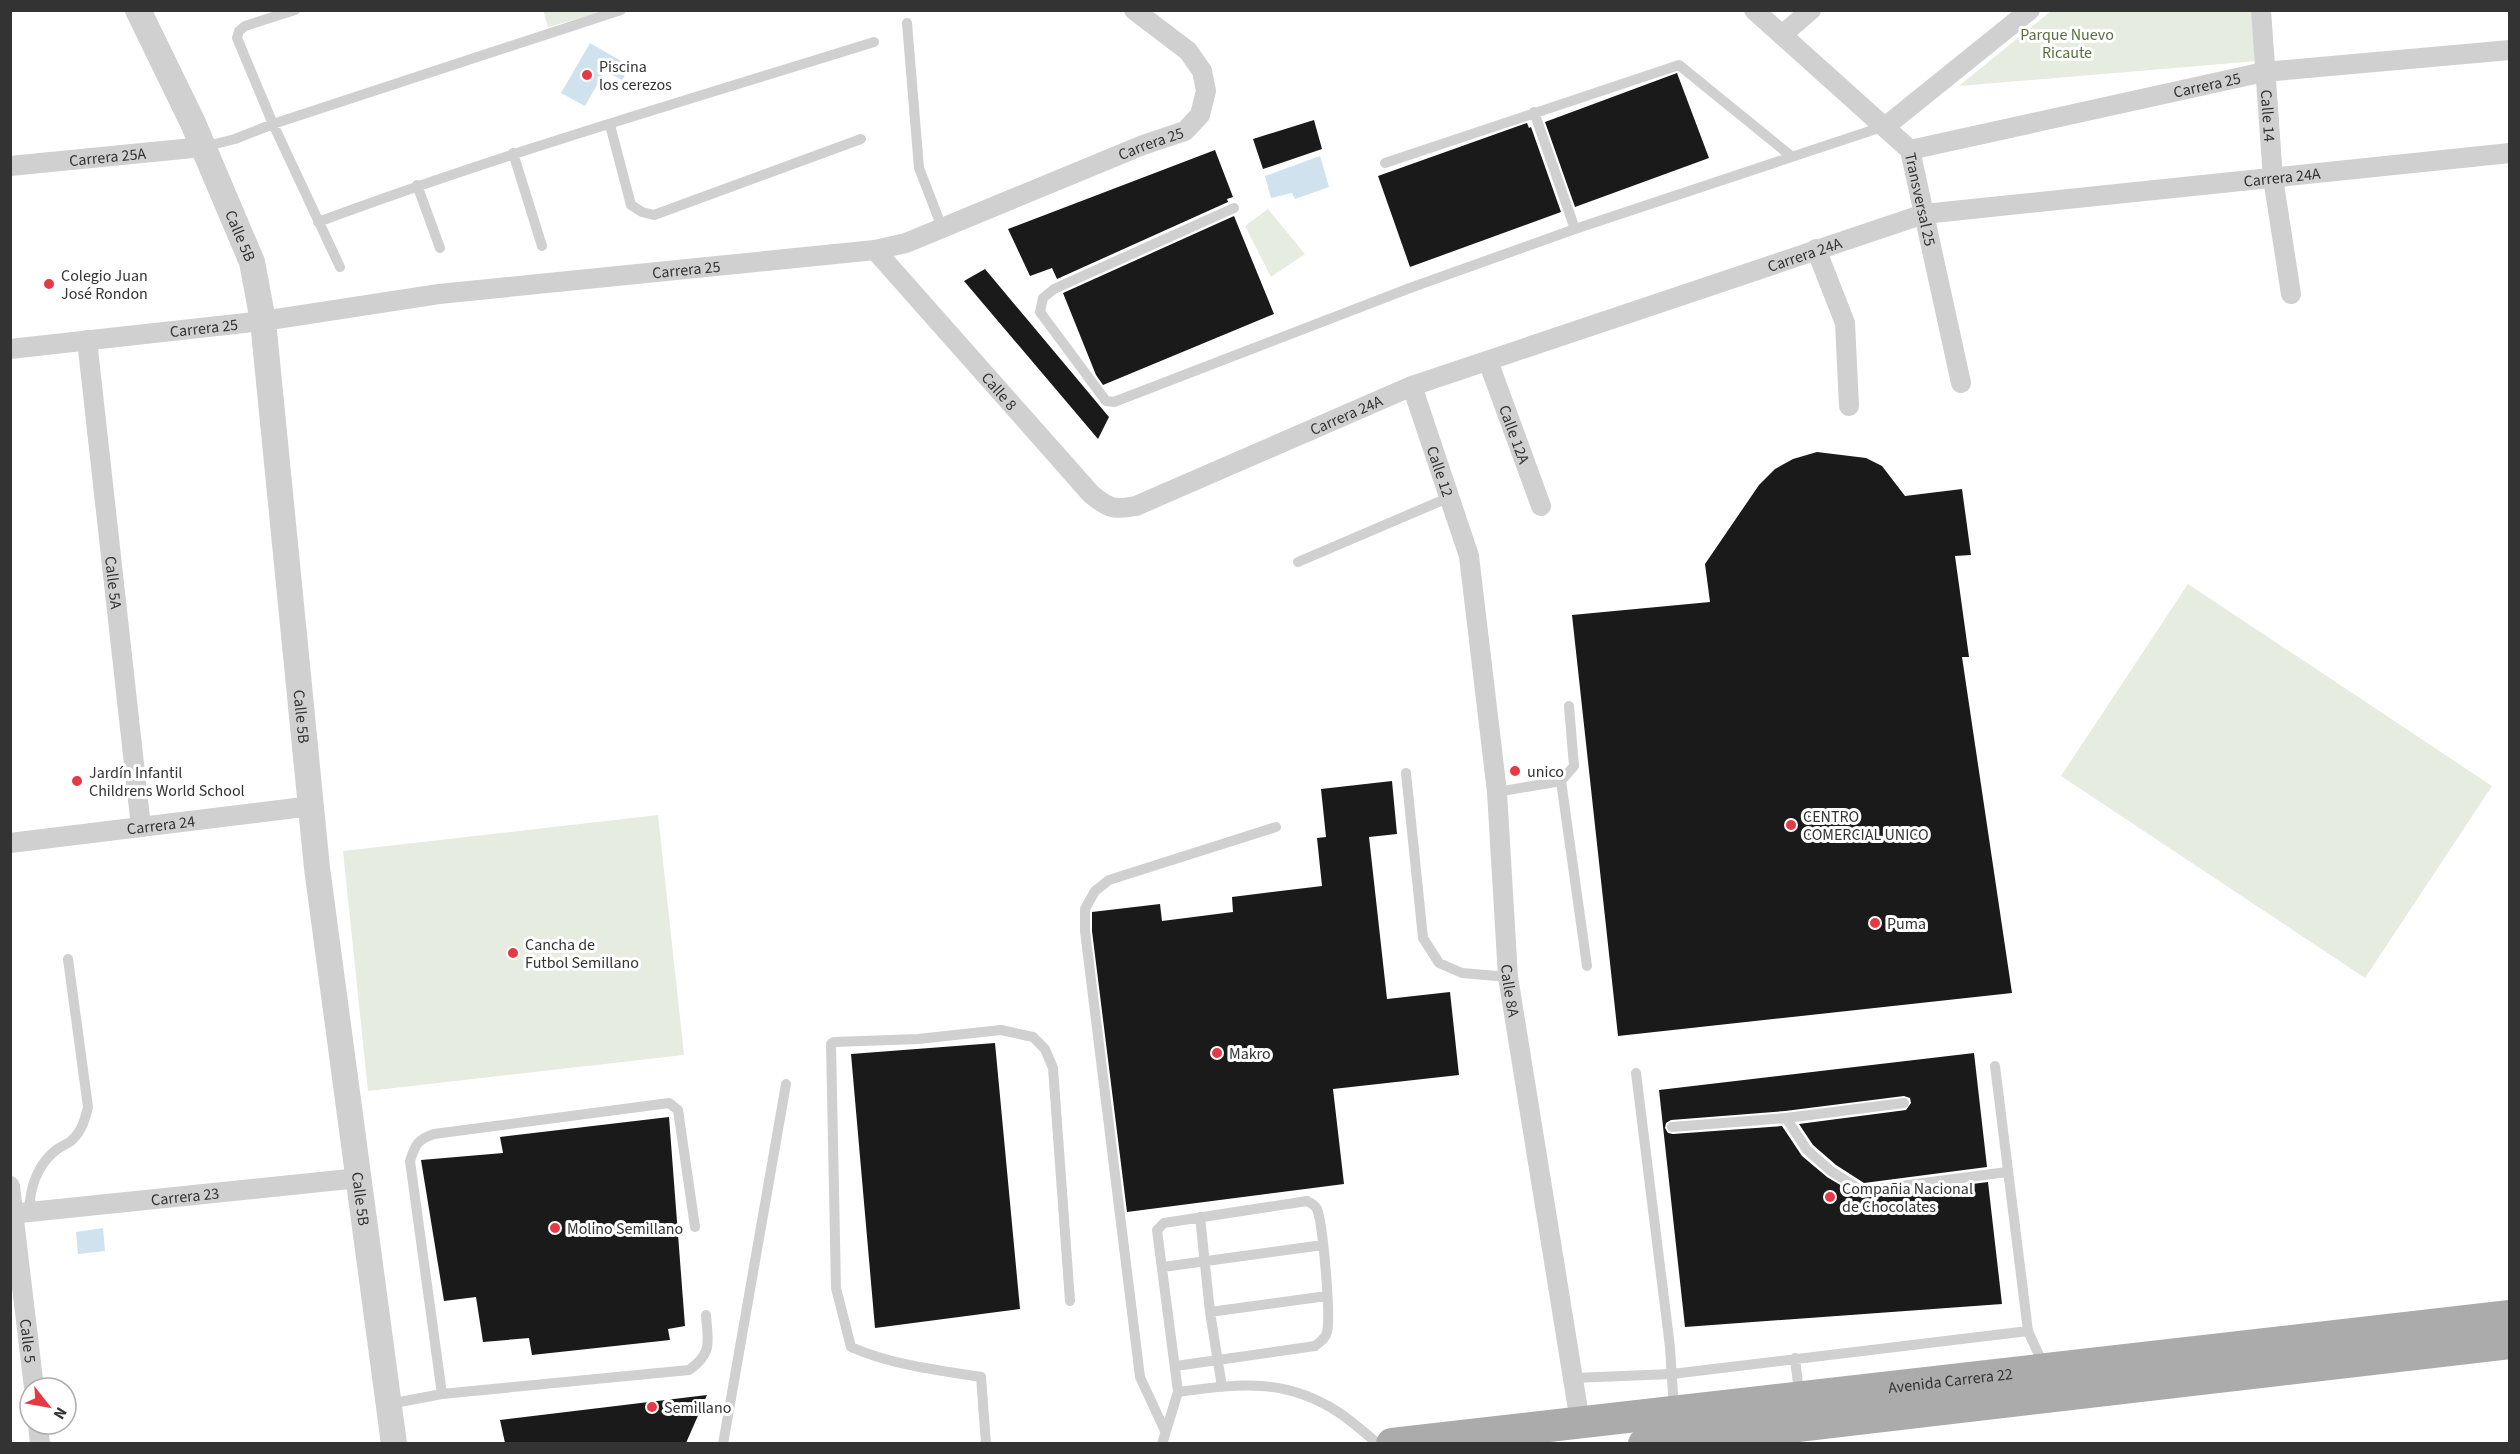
<svg xmlns="http://www.w3.org/2000/svg" width="2520" height="1454" viewBox="0 0 2520 1454" font-family="'Source Sans 3',sans-serif">
<rect width="100%" height="100%" fill="#fff"/>
<path fill="#e6ecdf" d="M543 10 606 11 548 27Z
M2051 11H2254L2258 61 1959 86Z
M1268 209 1305 254 1271 277 1245 226Z
M2188 584 2492 786 2365 978 2061 776Z
M658 815 684 1055 368 1091 343 851Z"/>
<path fill="#cfe2ee" d="M590 43 630 66 622 80 605 71 585 106 561 93Z
M1320 156 1329 187 1295 199 1292 193 1271 198 1265 176Z
M103 1228 105 1251 78 1254 76 1232Z"/>
<path fill="#1a1a1a" d="M1677 73 1709 158 1575 207 1545 122Z
M1314 120 1322 149 1263 169 1253 139Z
M1527 123 1529 128 1531 127 1561 212 1410 267 1378 176Z
M1215 150 1233 197 1227 199 1228 202 1057 279 1052 268 1030 276 1008 229Z
M1234 216 1274 314 1103 385 1096 375 1063 293Z
M985 269 1109 417 1098 439 964 281Z
M1817 452 1866 458 1882 466 1905 496 1962 489 1971 555 1955 556 1969 657H1962L2012 993 1618 1036 1572 615 1710 602 1705 564 1759 485 1775 469 1793 459Z
M1392 781 1397 834 1369 837 1387 999 1450 992 1459 1075 1333 1089 1344 1184 1127 1212 1092 931V912L1160 904 1162 921 1233 912 1232 897 1322 886 1317 838 1326 837 1321 789Z
M995 1043 1020 1309 875 1328 851 1054Z
M1974 1053 1987 1167 1864 1183 1836 1165 1813 1145 1799 1124 1906 1110 1911 1103 1910 1098 1904 1096 1785 1111 1671 1120 1666 1123 1665 1128 1668 1133 1673 1134 1782 1126 1802 1156 1827 1177 1862 1198 1988 1182 2002 1304 1685 1327 1659 1090Z
M669 1117 685 1326 668 1329 670 1340 532 1355 529 1338 483 1342 476 1297 444 1301 421 1160 503 1153 500 1137Z
M707 1395 686 1443H505L500 1420Z"/>
<g fill="none" stroke-linecap="round" stroke-linejoin="round">
<path stroke="#d0d0d0" stroke-width="10" d="M295 10 245 26 239 31 237 38 273 124 340 267
M907 23 919 168 943 230
M1534 112 1575 229
M610 125 631 205 642 212 654 215 861 139
M203 147 235 139 273 124 621 10
M513 153 542 246
M1385 163 1679 65 1791 156
M417 185 440 248
M1234 208 1054 289 1043 298 1040 312 1106 401 1114 402 1410 288 1575 229 1885 126
M318 222C501 154 688 100 874 42
M1298 562 1450 497
M1406 773 1423 938 1439 963 1462 973 1508 977
M1561 781 1587 966
M1497 792 1561 781 1574 766 1569 706
M1995 1066 2028 1331 2044 1366
M1636 1073 1670 1347 1674 1410
M1786 1118 1904 1103
M1672 1127 1786 1118 1807 1150 1831 1171 1862 1191 2007 1172
M29 1212C30 1188 36 1166 56 1150 61 1146 68 1144 72 1140 82 1131 85 1119 88 1107L68 959
M1200 1217 1210 1312 1222 1387
M1163 1267 1323 1245
M1210 1312 1327 1296
M1795 1358 1799 1393
M1573 1378 1672 1374 2028 1331
M1178 1392C1238 1384 1284 1377 1338 1412 1352 1421 1365 1433 1378 1444
M442 1394 410 1161C415 1145 418 1139 434 1134L669 1103 678 1110 695 1227
M389 1404 442 1394 689 1370C713 1353 708 1342 706 1315
M1165 1431 1140 1377 1085 931V909L1095 891 1109 880 1276 827
M723 1444 786 1084
M986 1444 981 1377C936 1370 892 1365 851 1347L836 1288 831 1044 834 1042 918 1039 1001 1030 1033 1037 1045 1049 1053 1068 1070 1301
M1162 1444 1178 1392 1157 1230 1164 1223 1307 1201C1311 1203 1315 1205 1317 1209 1323 1224 1331 1317 1327 1332 1326 1338 1320 1342 1315 1346L1176 1366"/>
<g stroke="#d0d0d0" stroke-width="20">
<path id="s1" d="M1754 10 1910 150 1961 383"/>
<path id="s2" d="M2261 10 2273 178 2291 294"/>
<path d="M1782 35 1811 10"/>
<path d="M1886 126 2030 10"/>
<path id="s3" d="M1910 150 2264 72 2510 50"/>
<path id="s4" d="M10 166 203 147"/>
<path d="M1816 249 1845 323 1849 406"/>
<path id="s5" d="M875 250 1091 494C1109 509 1114 510 1136 506L1412 386 1924 214 2510 153"/>
<path id="s6" d="M87 340 141 827"/>
<path id="s7" d="M10 349 263 321 439 294 875 250 906 243 1143 145 1185 131 1200 115 1206 91 1202 71 1188 51 1134 10"/>
<path id="s8" d="M1488 361 1541 506"/>
<path id="s9" d="M1412 386 1469 556 1497 792 1508 977 1580 1422"/>
<path id="s10" d="M10 843 312 806"/>
<path id="s11" d="M10 1186 34 1388"/>
<path id="s12" d="M10 1214 359 1178"/>
<path d="M38 1424 40 1444"/>
</g>
<path stroke="#d0d0d0" stroke-width="26" id="s13" d="M138 10 193 123 252 262 263 321 317 868 394 1444"/>
<g stroke="#ababab" stroke-width="32">
<path id="s14" d="M1392 1444 2510 1316"/>
<path d="M1644 1444 2510 1343"/>
</g>
</g>
<g fill="#e63946" stroke="#fff" stroke-width="2">
<circle cx="587" cy="75" r="6"/>
<circle cx="49" cy="284" r="6"/>
<circle cx="1515" cy="771" r="6"/>
<circle cx="77" cy="781" r="6"/>
<circle cx="1791" cy="825" r="6"/>
<circle cx="1875" cy="923" r="6"/>
<circle cx="513" cy="953" r="6"/>
<circle cx="1217" cy="1053" r="6"/>
<circle cx="1830" cy="1197" r="6"/>
<circle cx="555" cy="1228" r="6"/>
<circle cx="652" cy="1407" r="6"/>
</g>
<g text-anchor="middle" stroke-width="6" stroke-linejoin="round" paint-order="stroke">
<g font-size="16" fill="#56703f" stroke="#fff">
<text x="2067" y="40">Parque Nuevo<tspan x="2067" dy="18">Ricaute</tspan></text>
</g>
<g font-size="16" fill="#333" stroke="#fff" text-anchor="start">
<text x="599" y="72">Piscina<tspan x="599" dy="18">los cerezos</tspan></text>
<text x="61" y="281">Colegio Juan<tspan x="61" dy="18">José Rondon</tspan></text>
<text x="1527" y="777">unico</text>
<text x="89" y="778">Jardín Infantil<tspan x="89" dy="18">Childrens World School</tspan></text>
<text x="1803" y="822">CENTRO<tspan x="1803" dy="18">COMERCIAL UNICO</tspan></text>
<text x="1887" y="929">Puma</text>
<text x="525" y="950">Cancha de<tspan x="525" dy="18">Futbol Semillano</tspan></text>
<text x="1229" y="1059">Makro</text>
<text x="1842" y="1194">Compañia Nacional<tspan x="1842" dy="18">de Chocolates</tspan></text>
<text x="567" y="1234">Molino Semillano</text>
<text x="664" y="1413">Semillano</text>
</g>
<g font-size="16" fill="#333" stroke="#fff">
<text dy="6" stroke="none"><textPath href="#s3" startOffset="304">Carrera 25</textPath></text>
<text dy="6" stroke="none"><textPath href="#s2" startOffset="106">Calle 14</textPath></text>
<text dy="6" stroke="none"><textPath href="#s7" startOffset="1167">Carrera 25</textPath></text>
<text dy="6" stroke="none"><textPath href="#s4" startOffset="98">Carrera 25A</textPath></text>
<text dy="6" stroke="none"><textPath href="#s5" startOffset="1576">Carrera 24A</textPath></text>
<text dy="6" stroke="none"><textPath href="#s1" startOffset="260">Transversal 25</textPath></text>
<text dy="6" stroke="none"><textPath href="#s13" startOffset="248">Calle 5B</textPath></text>
<text dy="6" stroke="none"><textPath href="#s5" startOffset="1090">Carrera 24A</textPath></text>
<text dy="6" stroke="none"><textPath href="#s7" startOffset="681">Carrera 25</textPath></text>
<text dy="6" stroke="none"><textPath href="#s7" startOffset="195">Carrera 25</textPath></text>
<text dy="6" stroke="none"><textPath href="#s5" startOffset="188">Calle 8</textPath></text>
<text dy="6" stroke="none"><textPath href="#s5" startOffset="604">Carrera 24A</textPath></text>
<text dy="6" stroke="none"><textPath href="#s8" startOffset="78">Calle 12A</textPath></text>
<text dy="6" stroke="none"><textPath href="#s9" startOffset="90">Calle 12</textPath></text>
<text dy="6" stroke="none"><textPath href="#s6" startOffset="244">Calle 5A</textPath></text>
<text dy="6" stroke="none"><textPath href="#s13" startOffset="734">Calle 5B</textPath></text>
<text dy="6" stroke="none"><textPath href="#s10" startOffset="152">Carrera 24</textPath></text>
<text dy="6" stroke="none"><textPath href="#s9" startOffset="616">Calle 8A</textPath></text>
<text dy="6" stroke="none"><textPath href="#s12" startOffset="176">Carrera 23</textPath></text>
<text dy="6" stroke="none"><textPath href="#s13" startOffset="1220">Calle 5B</textPath></text>
<text dy="6" stroke="none"><textPath href="#s11" startOffset="156">Calle 5</textPath></text>
<text dy="6" stroke="none"><textPath href="#s14" startOffset="562">Avenida Carrera 22</textPath></text>
</g>
</g>
<rect width="2520" height="1454" fill="none" stroke="#333333" stroke-width="24"/>
<g transform="translate(48 1406) rotate(121)"><circle r="28" fill="#ffffff" stroke="#adadad" stroke-width="1.5"/>
<path d="M0-4.5L10 22L0 15L-10 22Z" fill="#e63946"/>
<text y="-9" font-size="16" font-weight="bold" text-anchor="middle" fill="#333333">N</text>
</g>
</svg>
